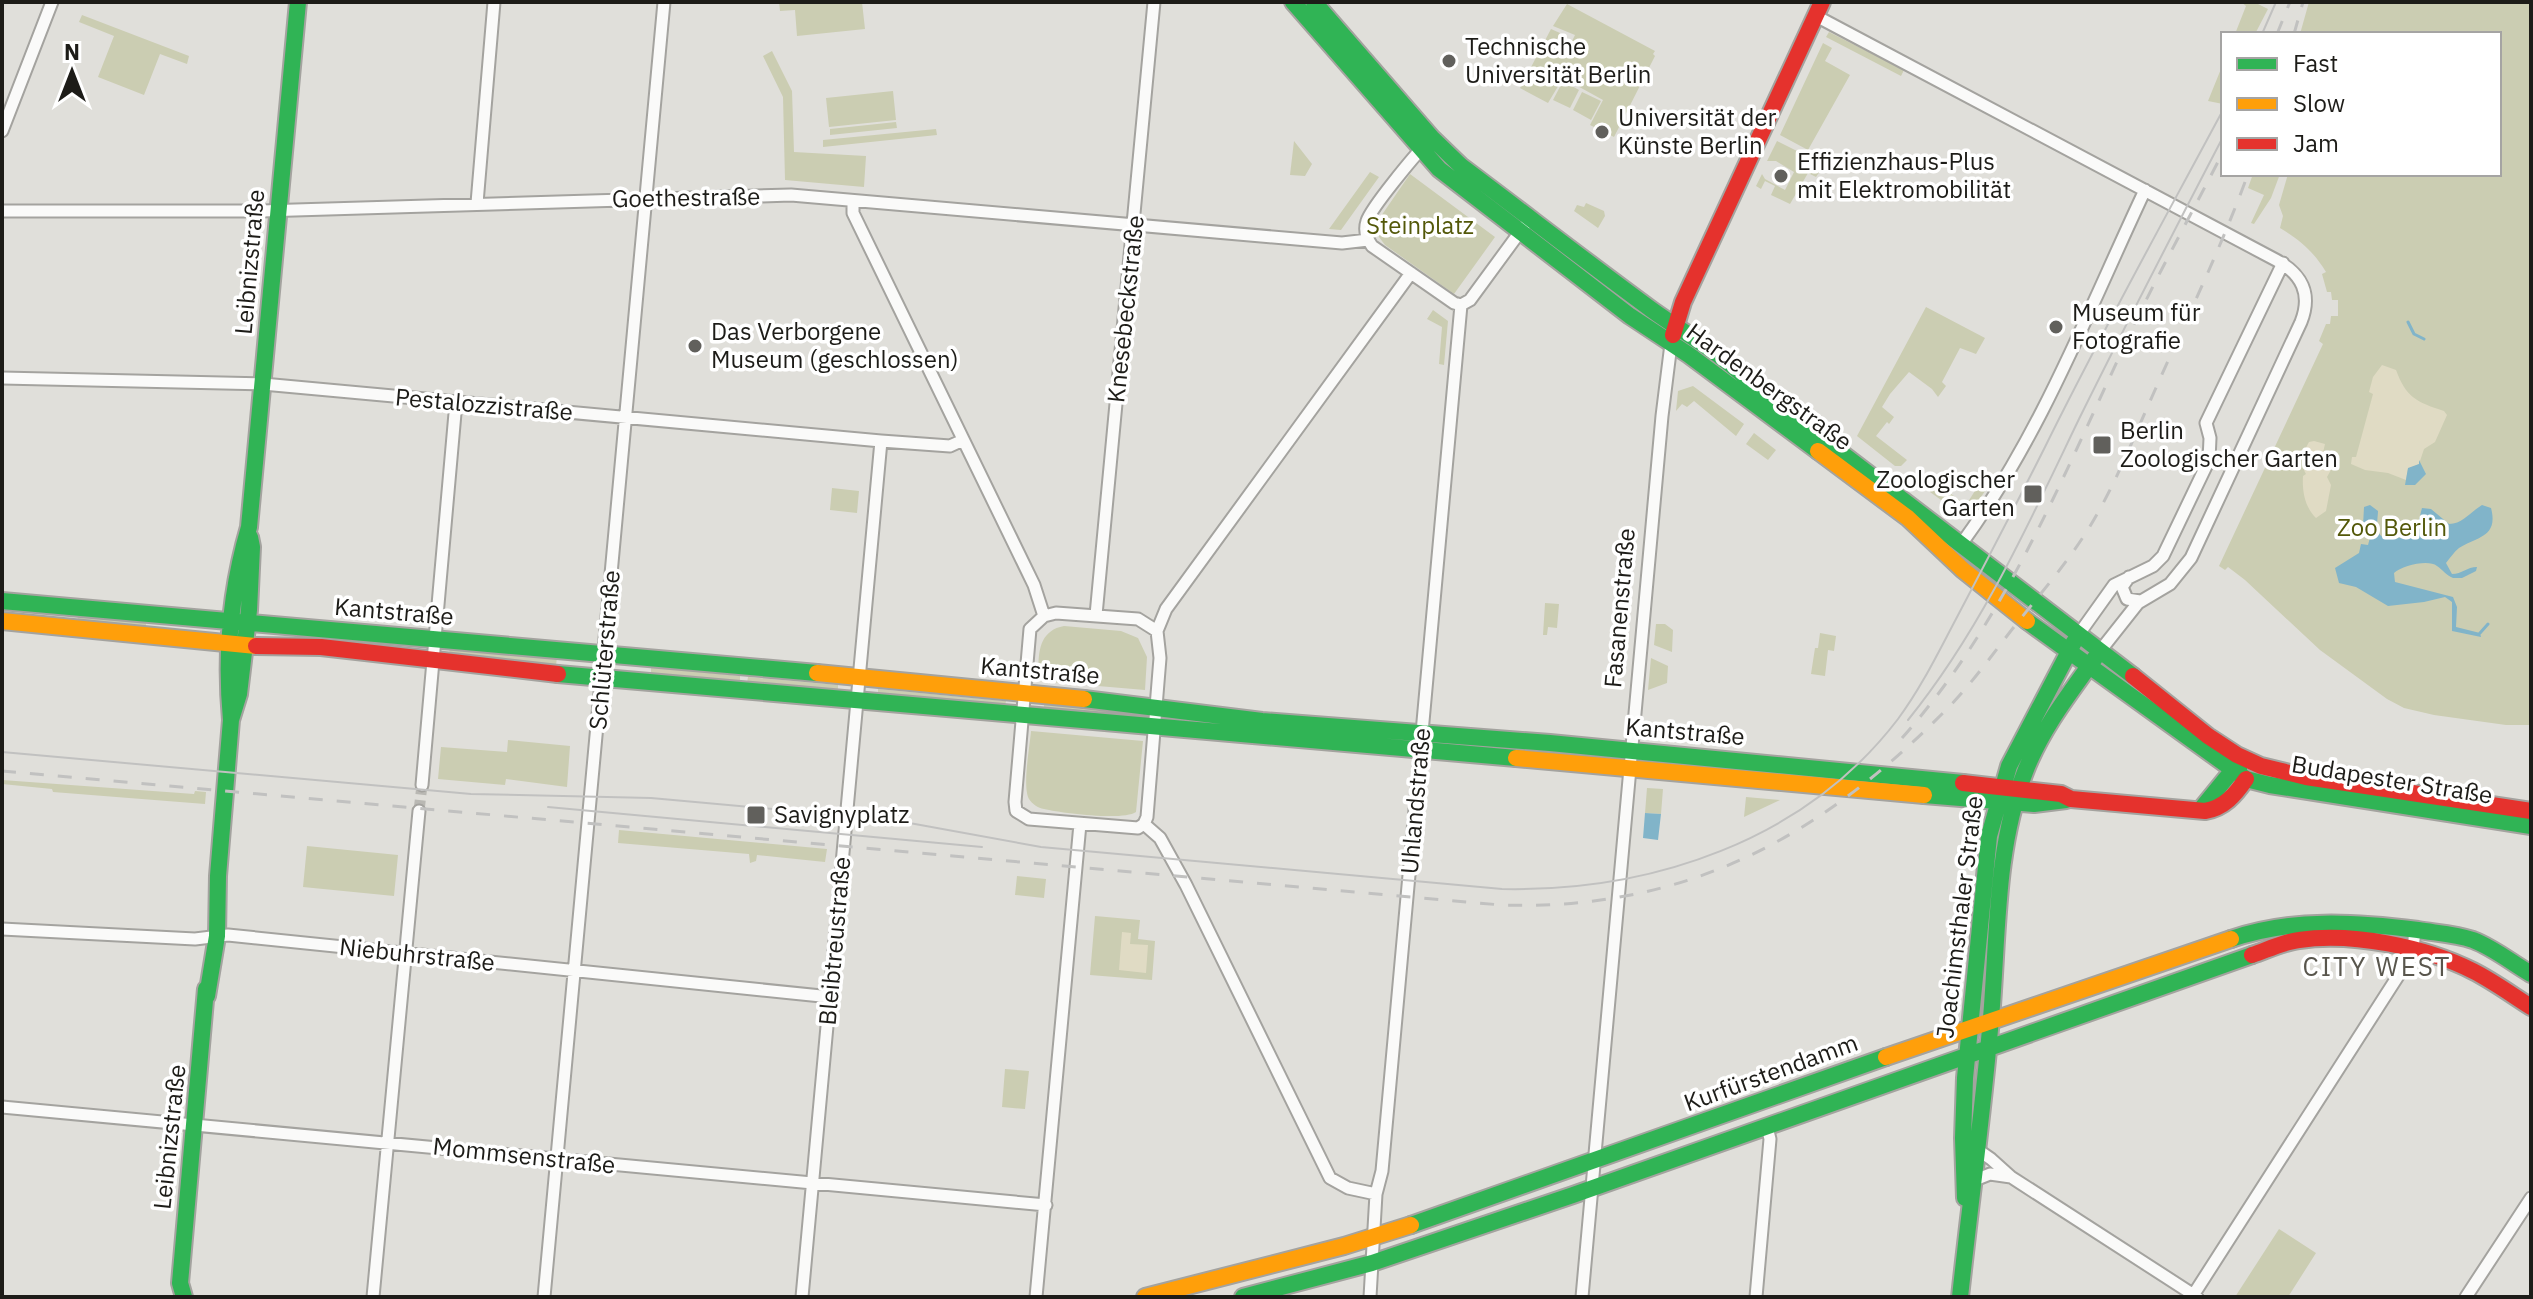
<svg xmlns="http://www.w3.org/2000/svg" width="2533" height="1299" viewBox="0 0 2533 1299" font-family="'IBM Plex Sans',sans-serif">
<rect width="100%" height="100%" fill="#e0dfda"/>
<path fill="#cbcdb2" d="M779 2H862L865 29 797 36 795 10 780 11Z
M2241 2H2254L2268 9 2255 34H2235L2246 6Z
M2309 2H2531V725H2506L2434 715 2404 708 2387 699 2320 650 2245 580 2228 567 2225 570 2219 566 2323 344 2319 341 2326 324H2330L2331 316H2338V300H2332L2331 292H2327L2322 274 2326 272C2314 252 2300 240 2280 228L2283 216 2279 205 2288 174H2499V34H2300Z
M1567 4 1655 51 1653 54 1655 56 1614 137 1590 125 1603 100 1563 78 1548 103 1520 88 1551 29 1560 33 1554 45 1567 51 1575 35 1553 26Z
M82 15 189 56 187 64 160 54 144 95 98 77 114 36 79 22Z
M1829 32 1904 70 1901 76 1826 37Z
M1823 43 1832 48 1825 61 1850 75 1808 150 1780 135Z
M772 51 792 91 794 152 866 156 864 187 785 180 783 97 763 56Z
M2223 64V104L2208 101Z
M1563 81 1579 90 1570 108 1553 100Z
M893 91 896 120 829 127 826 98Z
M1582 92 1601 101 1591 120 1573 110Z
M896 122 897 128 830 135V129Z
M936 129 937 135 823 147V140Z
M1294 141 1312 164 1305 176 1290 175Z
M1777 141 1805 155 1804 158 1822 168 1816 177 1808 173 1790 204 1771 195 1775 186 1765 181 1761 189 1756 186 1762 174 1765 179 1785 190 1794 172 1776 161H1767Z
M1370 172 1379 177 1341 230 1329 229Z
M1410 174 1495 237 1454 294 1385 245 1379 237V219Z
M2253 174H2280L2271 198 2254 224 2251 223 2264 195 2248 188Z
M1586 203 1604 211 1605 216 1598 228 1574 211 1577 205 1584 207Z
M1926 307 1985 338 1976 354 1960 348 1942 382 1946 386 1938 397 1932 389 1909 372 1890 394 1882 407 1894 417 1889 424 1887 422 1876 436 1907 460 1901 466H1895L1857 436Z
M1433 310 1448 321 1444 365 1439 364 1442 327 1427 319Z
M1693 386 1744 424 1736 436 1694 401 1687 407 1682 404 1676 411 1678 391Z
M1754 433 1776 450 1768 460 1746 444Z
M1985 475 1993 480 1966 518 1930 492 1929 488 1935 482 1966 505Z
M832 488 859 491 857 513 830 510Z
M1545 603 1559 604 1557 628 1548 627 1547 635H1543Z
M78 616 146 622V627L77 623Z
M1656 624H1665L1673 630 1672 652 1654 645Z
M1064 626 1121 631 1138 638 1147 657 1145 690 1039 681C1038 659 1036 631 1064 626Z
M1820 633 1836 636 1834 651 1828 650 1825 676 1811 674 1815 648H1818Z
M450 648 557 658 556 665 449 655Z
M1651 658 1668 666 1667 683 1648 690Z
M651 667 740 676V682L651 675Z
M748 677 838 685V691L747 683Z
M878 689 1006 701 1005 706 878 694Z
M1044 704 1135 712 1134 718 1044 710Z
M1031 731 1143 741 1136 812C1123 821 1061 813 1044 809 1038 808 1032 804 1029 799 1022 786 1030 746 1031 731Z
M508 740 570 746 567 787 506 779 505 785 438 779 441 747 507 752Z
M2 780 194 794 195 791 206 792 205 804 53 792 52 789 2 784Z
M1647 788 1663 789 1661 814 1645 813Z
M1746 797 1780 800 1744 817Z
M619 830 827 849 825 862 757 855 756 861 750 863 749 854 618 843Z
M307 846 398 855 394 896 303 887Z
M1017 876 1046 879 1044 898 1015 895Z
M1095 916 1140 920 1138 939 1155 941 1152 980 1090 975Z
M1005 1069 1029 1071 1025 1109 1002 1107Z
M2279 1229 2316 1253 2288 1297H2235Z"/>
<path fill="#e0dbc4" d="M2382 365 2396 370C2406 397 2416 402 2444 411L2447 415 2435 442 2424 449 2419 464 2408 469 2406 480 2388 473 2365 470 2351 464 2352 457H2356L2373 394 2369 392 2373 377Z
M2314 441 2325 444 2322 457 2336 461 2327 477 2331 485 2326 511 2316 518C2305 507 2302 492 2303 476L2306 474C2300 464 2303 452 2309 442Z
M1122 932 1131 933 1130 944 1148 945 1146 973 1119 970Z"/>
<path fill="#81b4c9" d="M2419 460 2426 474 2415 485H2405L2408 468 2419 464Z
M2370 505 2378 511C2378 516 2376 526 2378 531 2384 547 2410 536 2417 526 2420 520 2420 514 2422 508L2431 509 2449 524C2463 524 2470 512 2482 505L2491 508C2499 538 2475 537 2459 548 2454 552 2450 558 2446 563L2452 574C2462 574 2467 567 2477 567L2476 571 2462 578H2453C2446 575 2443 570 2437 566 2428 559 2402 566 2394 573L2395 582 2453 597 2457 607 2456 627 2480 633 2481 637 2452 631V602L2445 597 2424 602 2388 606 2356 587 2339 583 2335 568 2359 553 2361 544 2368 545 2374 523 2367 521 2366 526H2363L2364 507Z
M1645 813 1661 814 1658 840 1643 838Z"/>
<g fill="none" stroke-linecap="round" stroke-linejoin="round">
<path stroke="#81b4c9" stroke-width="3" d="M2408 322 2414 334 2424 339
M2480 633 2488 624"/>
<path stroke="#b9b8b3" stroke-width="11" stroke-dasharray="11 5.5" stroke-linecap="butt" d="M419 811 422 785"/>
<g stroke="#a4a39f" stroke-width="15">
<path id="street" d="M1816 16 2276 260C2302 274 2312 294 2301 322L2191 558 2170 584 2138 603 2100 651
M2 131 52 2
M1426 144C1414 156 1371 208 1367 221 1364 230 1367 239 1372 246L1454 303 1461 305 1470 300 1525 225
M853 201V213L1034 585 1044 616
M477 203 494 2
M2 211H262L791 195 1342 243 1368 240
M2 378 263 384 881 441 950 446 963 440
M1962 543C2041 435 2088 311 2145 190
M2129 577 2122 587 2127 599 2140 601
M1056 613 1138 619 1157 631 1160 658 1147 817 1144 824 1138 828 1029 819 1016 811 1015 802 1030 629 1044 616Z
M1096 615 1154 2
M1157 631 1166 609 1411 273
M2079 634 2114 585 2153 566 2163 556 2209 460 2210 438 2206 423 2283 263
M422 785 456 402
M1144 824 1160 838 1186 885 1330 1178 1348 1188 1376 1194
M2 929 195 939 228 935 831 997
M2 1107 1046 1205
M1978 1150 1991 1159 2011 1177 2197 1297
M1975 1180 1990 1174 2011 1177
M373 1297 419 811
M544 1297 664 2
M802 1297 881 441
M1036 1297 1080 824
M1370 1297 1376 1194 1382 1171 1461 305
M1582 1297 1662 416 1671 344
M1756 1297 1770 1139 1767 1127
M2192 1297 2398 976 2413 949 2415 930
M2466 1297 2531 1198"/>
</g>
<g stroke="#a4a39f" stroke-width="20">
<path id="fast" d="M1293 2 1439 169 1630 316 1689 355 1818 451
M1314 2 1432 138 1461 166C1525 214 1588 263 1652 310 1688 336 1724 354 1755 387L2133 676
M2 601 817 673
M2027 621 2246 779 2270 785 2531 826
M558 674 1516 758
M1084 699 1262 721 1550 743 1963 783
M231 720C225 656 231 589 249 527L298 2
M1924 795 2034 804 2066 800
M2201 809 2232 771 2239 769
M2231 939C2292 918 2355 922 2418 930 2436 933 2456 934 2473 940 2494 948 2512 963 2531 974
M207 996 217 936 218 876 231 720 239 694 249 610 252 547 250 537
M1965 1198 1963 1138 1965 1078 1989 836 2009 766 2074 642
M1411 1225 1886 1057
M184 1297 180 1283 206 989
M1243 1297 1372 1263 1573 1195 2252 955
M1960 1297C1970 1204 1983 1112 1991 1018 1998 937 1995 849 2025 772 2041 730 2069 694 2095 658"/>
</g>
<g stroke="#a4a39f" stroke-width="20">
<path id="slow" d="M1818 451 1908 518 1963 570 2027 621
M2 621 256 646
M817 673 1084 699
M1516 758 1924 795
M1886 1057 2231 939
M1145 1297 1344 1246 1411 1225"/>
</g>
<g stroke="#a4a39f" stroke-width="20">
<path id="jam" d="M1673 335 1683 302 1822 2
M256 646 321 647 558 674
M2133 676 2208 736 2237 755 2261 766 2306 777 2531 811
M1963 783 2061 794 2071 799 2205 811C2224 808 2235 795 2246 779
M2252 955C2267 950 2283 942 2299 940 2352 932 2426 947 2473 971 2493 981 2512 995 2531 1007"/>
</g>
<use href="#street" stroke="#fafaf9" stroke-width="11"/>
<use href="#fast" stroke="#30b455" stroke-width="16"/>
<use href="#slow" stroke="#ff9f0a" stroke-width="16"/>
<use href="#jam" stroke="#e5322d" stroke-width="16"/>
<path stroke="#c1c1c0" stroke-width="2" d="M2262 34 2276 2
M1908 720C1981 630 2029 523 2079 419 2126 324 2174 231 2223 137
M2 752 471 794 651 798 893 820 1041 847 1502 889C1651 892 1805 841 1898 719 1921 688 1938 653 1956 619 1986 562 2016 505 2045 447 2101 333 2163 222 2223 110
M548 807 982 847"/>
<path stroke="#c1c1c0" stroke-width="3" stroke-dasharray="14 14" stroke-linecap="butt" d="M2277 34 2290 2
M2294 34 2303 2
M1902 738C2001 627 2059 486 2121 353 2152 284 2189 219 2223 152
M2 771 1501 905C1684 911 1818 839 1945 711 1969 687 1989 659 2010 632 2039 595 2073 557 2096 516 2119 476 2136 432 2155 390 2187 318 2221 248 2248 174"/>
</g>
<g fill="#61605c" stroke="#fff" stroke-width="3">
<circle cx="1449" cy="61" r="8"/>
<circle cx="1602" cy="132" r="8"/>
<circle cx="1781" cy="176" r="8"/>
<circle cx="2056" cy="327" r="8"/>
<circle cx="695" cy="346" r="8"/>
<rect x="2092" y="435" width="20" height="20" rx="4"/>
<rect x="2023" y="484" width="20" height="20" rx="4"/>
<rect x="746" y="805" width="20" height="20" rx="4"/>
</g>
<g text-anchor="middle" stroke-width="7" stroke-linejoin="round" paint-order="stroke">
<g font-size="24" fill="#1d1c18" stroke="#fff" text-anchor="start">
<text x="1465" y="55">Technische<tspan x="1465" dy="28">Universität Berlin</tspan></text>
<text x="1618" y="126">Universität der<tspan x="1618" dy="28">Künste Berlin</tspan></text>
<text x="1797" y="170">Effizienzhaus-Plus<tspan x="1797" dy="28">mit Elektromobilität</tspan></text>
<text x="2072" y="321">Museum für<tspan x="2072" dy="28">Fotografie</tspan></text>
<text x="711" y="340">Das Verborgene<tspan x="711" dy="28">Museum (geschlossen)</tspan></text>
<text x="2120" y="439">Berlin<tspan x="2120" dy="28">Zoologischer Garten</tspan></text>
<text x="2015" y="488" text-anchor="end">Zoologischer<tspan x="2015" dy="28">Garten</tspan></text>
<text x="774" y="823">Savignyplatz</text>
</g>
<g font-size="24" fill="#1d1c18" stroke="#fff">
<text transform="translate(686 198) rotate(-1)" y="8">Goethestraße</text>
<text transform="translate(250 262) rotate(-85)" y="8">Leibnizstraße</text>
<text transform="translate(1126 309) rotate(-84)" y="8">Knesebeckstraße</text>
<text transform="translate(1769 387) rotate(36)" y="8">Hardenbergstraße</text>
<text transform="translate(484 405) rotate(5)" y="8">Pestalozzistraße</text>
<text transform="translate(1620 608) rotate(-85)" y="8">Fasanenstraße</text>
<text transform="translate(394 612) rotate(5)" y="8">Kantstraße</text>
<text transform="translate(605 650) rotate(-85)" y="8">Schlüterstraße</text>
<text transform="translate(1040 671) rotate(5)" y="8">Kantstraße</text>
<text transform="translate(1685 732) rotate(5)" y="8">Kantstraße</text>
<text transform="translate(2392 780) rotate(9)" y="8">Budapester Straße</text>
<text transform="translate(1416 801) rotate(-85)" y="8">Uhlandstraße</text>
<text transform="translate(1960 917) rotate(-83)" y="8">Joachimsthaler Straße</text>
<text transform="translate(835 941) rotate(-85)" y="8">Bleibtreustraße</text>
<text transform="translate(417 955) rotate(6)" y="8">Niebuhrstraße</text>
<text transform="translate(1771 1073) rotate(-20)" y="8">Kurfürstendamm</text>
<text transform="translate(170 1137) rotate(-84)" y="8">Leibnizstraße</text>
<text transform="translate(524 1156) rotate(6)" y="8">Mommsenstraße</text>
</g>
<g font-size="24" fill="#535809" stroke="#fff">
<text x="1420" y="234">Steinplatz</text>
<text x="2392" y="536">Zoo Berlin</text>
</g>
<g font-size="26" letter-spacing="2" fill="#59564d" stroke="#fff">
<text x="2377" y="976">CITY WEST</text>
</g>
</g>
<rect width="2533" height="1299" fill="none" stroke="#1d1c18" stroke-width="8"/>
<rect x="2221" y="32" width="280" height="144" fill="#ffffff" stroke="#a5a4a3" stroke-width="2"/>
<rect x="2237" y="58" width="40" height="12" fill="#30b455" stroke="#a5a4a3" stroke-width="2"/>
<text x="2293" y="72" font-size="24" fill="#1d1c18">Fast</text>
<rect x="2237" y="98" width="40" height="12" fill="#ff9f0a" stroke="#a5a4a3" stroke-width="2"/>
<text x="2293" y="112" font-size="24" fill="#1d1c18">Slow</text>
<rect x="2237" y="138" width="40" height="12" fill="#e5322d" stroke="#a5a4a3" stroke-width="2"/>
<text x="2293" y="152" font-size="24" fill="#1d1c18">Jam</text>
<g transform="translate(72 72)" stroke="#ffffff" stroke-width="6" paint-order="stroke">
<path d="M0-6L14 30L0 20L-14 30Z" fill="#1d1c18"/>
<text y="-12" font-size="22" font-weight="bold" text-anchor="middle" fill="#1d1c18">N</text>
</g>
</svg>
